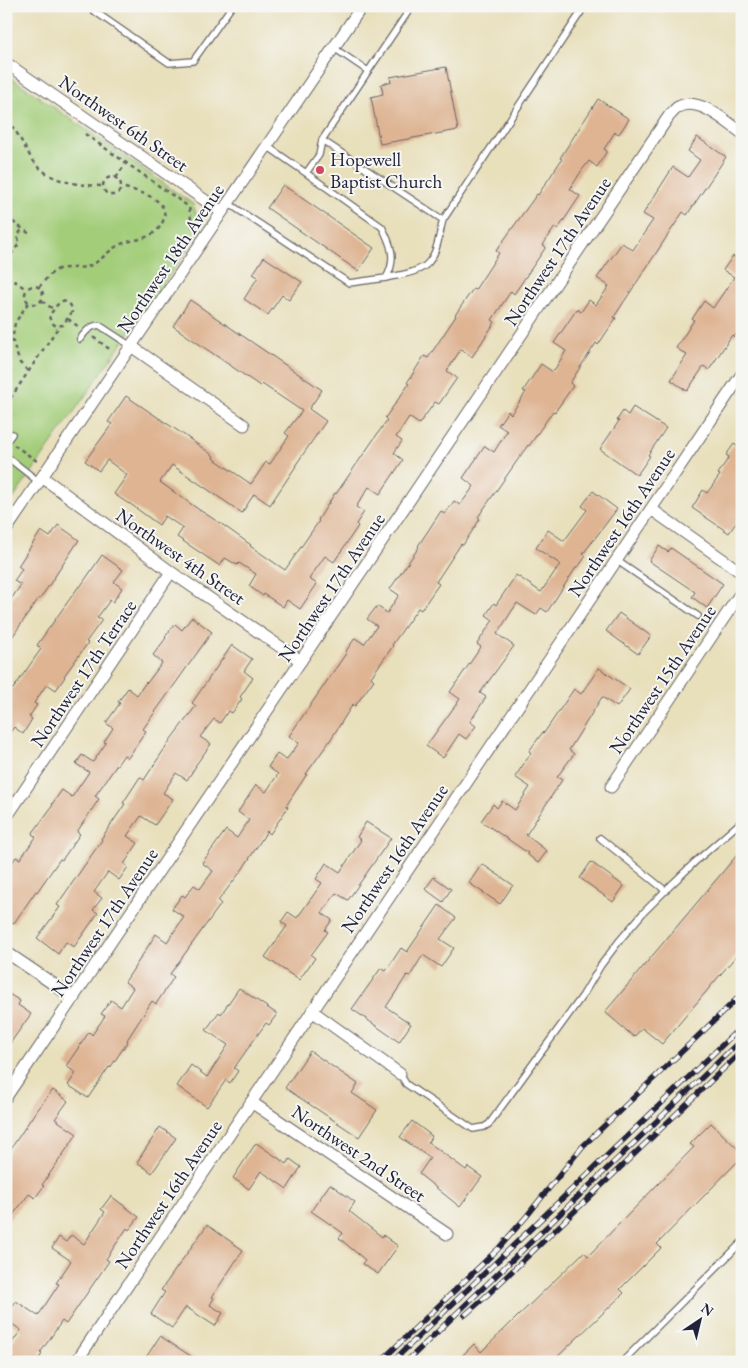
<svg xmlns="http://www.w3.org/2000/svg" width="748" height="1368" viewBox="0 0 748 1368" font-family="'EB Garamond',serif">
<rect width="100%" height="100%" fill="#f6f6f2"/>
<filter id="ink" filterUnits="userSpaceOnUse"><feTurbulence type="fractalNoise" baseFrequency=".02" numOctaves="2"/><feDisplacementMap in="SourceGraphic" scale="10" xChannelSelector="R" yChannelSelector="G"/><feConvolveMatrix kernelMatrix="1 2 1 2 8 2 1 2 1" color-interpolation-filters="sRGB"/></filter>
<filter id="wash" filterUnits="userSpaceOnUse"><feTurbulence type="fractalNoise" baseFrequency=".0096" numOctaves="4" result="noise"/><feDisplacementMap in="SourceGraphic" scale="20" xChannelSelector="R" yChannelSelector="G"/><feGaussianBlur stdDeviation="1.12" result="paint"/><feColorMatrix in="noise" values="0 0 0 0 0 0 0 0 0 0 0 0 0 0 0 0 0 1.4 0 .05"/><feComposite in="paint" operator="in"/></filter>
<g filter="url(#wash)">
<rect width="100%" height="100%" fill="#e8dfbb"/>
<path fill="#a3cd79" stroke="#62785a" d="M6 74 193 204 201 230 6 509Z"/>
<g id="blocks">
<path fill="#deb493" d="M446 67 458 130 380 144 371 97 383 94 381 84 391 82 390 77Z
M598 99 629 119 619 134 615 132 604 149 607 151 597 167 589 161 582 170 570 189 580 196 558 229 555 227 543 245 546 247 514 294 511 291 492 320 495 322 472 357 461 349 447 371 457 378 439 404 435 402 419 424 409 417 396 437 402 441 394 453 403 460 380 494 369 487 356 507 364 512 356 524 358 526 334 562 325 556 309 579 317 584 300 609 287 600 283 607 264 594 263 596 249 586 256 574 239 563 237 565 225 558 220 566 177 537 183 528 165 516 159 525 129 503V504L114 494 127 475 107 460 99 471 85 461 112 424 108 422 126 396 184 435 214 456 213 458 251 484 266 462 270 464 289 436 285 433 302 411 262 384 260 386 173 326 190 300 322 390 309 409 326 421 295 466H296L270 505 254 494 242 513 172 465 160 482 198 509 223 525 251 545 250 546 285 570 319 521 318 520 335 493 336 494 387 420 385 418 409 384 407 383 424 356 428 358 456 316 455 315 473 289 475 290 499 253 496 251 537 194 538 195 562 159 560 158Z
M697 137 726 157 687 215 683 212 614 317 616 318 598 345 596 343 570 383 573 386 555 412 553 411 529 446 528 445 478 517 480 519 463 545 461 544 436 582 439 584 421 610 418 608 392 645 393 646 371 677 374 680 355 706 353 704 329 742 306 774H307L286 806 288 807 270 834 267 831 242 870 218 901 221 904 170 974 174 977 156 1004 152 1001 127 1040 128 1041 110 1068 109 1067 88 1098 68 1085 76 1073 66 1066 89 1032 92 1035 105 1016 101 1014 111 1000 121 1007 133 988 125 982 156 934 167 942 184 917 172 909 182 895 185 897 194 885 200 889 213 871 202 863 226 830 237 838 249 820 238 812 256 785 266 792 278 774 268 767 277 754 286 760 299 743 289 736 347 652 346 651 355 638 364 644 377 626 367 619 377 606 387 613 399 595 390 589 419 547 418 546 441 511 445 514 454 501 460 505 474 486 463 478 485 446 494 452 507 431 498 425 508 411 511 414 526 392 523 391 541 364 553 372 566 351 554 343 577 309 581 312 589 300 596 305 609 286 597 278 622 243 633 250 640 239 653 220 643 214 673 167 688 177 700 160 688 151Z
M283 185 374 248 358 271 267 208Z
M733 256 742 262V326L734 337 732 335 709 370 704 366 687 391 671 380 687 355 676 348 694 320 692 319 704 301 713 308 734 277 723 270Z
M264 257 302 282 289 300 282 295 268 315 244 299 258 277 253 274Z
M633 407 666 428 648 455 650 456 637 475 600 449 619 421 617 420 623 411 628 415Z
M734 444 742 449V514L729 533 692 508 703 490 707 493 720 475 718 474 729 457 726 455Z
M593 491 617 509 583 554 586 556 578 567 577 566 547 612 541 608 536 615 517 603 497 634 514 646 480 693 486 697 470 722 476 726 466 739 459 734 443 758 426 746 460 699 450 692 481 647 477 644 493 620 486 615 494 603 496 605 516 575 541 592 560 564 536 548 548 530 564 541 587 510 582 506Z
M58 525 79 540 40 599 39 598 6 646V606L21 585 14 581 22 569 18 566 41 531 50 537Z
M659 546 668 552 671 548 723 584 707 608 692 597 695 592 649 561Z
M102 555 123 570 114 582 122 588 113 602 110 600 97 618 102 620 86 642 88 643 64 676 65 677 56 690 47 684 34 703 37 705 29 717 32 719 23 734 14 727 6 738V684L13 689 41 649 37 645 79 586 80 587Z
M619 613 651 636 638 654 606 631Z
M192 617 212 632 143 729 146 731 128 758 124 755 95 796 99 799 77 832 80 834 62 860 60 859 37 892 36 891 14 923 6 918V871L16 857 20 859 36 837 32 834 53 805 52 804 62 790 72 797 89 772 76 764 82 755 93 762 106 743 104 742 113 728 106 723 120 703 118 702 128 688 137 695 146 682 147 683 162 663 153 655 166 638 165 637 175 624 182 630Z
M232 645 252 659 244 671 253 678 240 697 242 699 232 713 228 711 220 723 214 719 200 737 211 744 195 766H196L187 780 176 773 163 793 173 799 155 825 141 816 127 836 138 843 124 864 128 867 119 880 108 872 94 892 102 898 93 910 98 913 74 947 66 942 58 954 37 938 60 907 57 905 102 840 101 839 125 804 123 803 140 777 144 780 171 739 196 706 192 703Z
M599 668 630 689 617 707 602 697 569 750 574 754 557 777 562 780 526 835 547 851 538 863 527 854 528 853 481 821 493 804 497 808 502 801 515 810 530 787 515 777 531 753 529 751 543 732 544 733 574 689 581 694Z
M366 822 391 838 348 900 336 893 322 913 332 920 325 930 328 932 311 955 315 958 299 980 265 957 287 926 281 922 288 912 297 918 322 883 316 879 326 863 340 872 361 840 357 837Z
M742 849V949L662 1044 642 1028 634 1037 605 1012Z
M591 862 624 886 613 902 580 878Z
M482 864 513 885 500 904 469 883Z
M434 877 451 889 443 902 425 889Z
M439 905 456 918 440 939 454 948 441 967 423 955 410 976 407 975 386 1007 411 1024 399 1042 352 1009 381 968 386 971 401 948 407 952Z
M239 988 277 1014 269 1025 266 1023 234 1068 238 1071 230 1083 226 1080 207 1107 177 1086 191 1065 207 1077 228 1045 206 1030 219 1012 221 1014Z
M6 992 20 1001 18 1005 31 1014 6 1049Z
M310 1051 358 1084 352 1093 377 1110 359 1137 285 1088Z
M53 1090 68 1101 55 1119 77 1134 42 1185 44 1186 35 1198 29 1194 6 1224V1156L38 1108Z
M412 1121 432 1136 428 1142 466 1170 468 1167 482 1177 460 1207 419 1174 430 1158 400 1137Z
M711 1123 742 1153V1157L657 1244 661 1248 620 1289 624 1293 552 1362H456L474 1344 481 1352 584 1252 588 1256 694 1147 690 1144Z
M160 1127 176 1138 152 1173 137 1162Z
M256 1143 287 1164 290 1159 301 1167 287 1189 261 1171 249 1189 233 1178Z
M330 1184 355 1202 349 1211 382 1237 383 1235 398 1246 378 1274 362 1264 365 1260 339 1238 343 1233 311 1211Z
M111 1196 139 1217 129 1230 127 1228 106 1259 109 1261 66 1324 62 1321 40 1353 42 1354 37 1362H18L6 1354V1351L21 1330 6 1320V1315L16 1301 38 1316 59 1284 56 1283 71 1261 52 1248 59 1237 66 1242 71 1235 84 1244 105 1212 101 1209Z
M207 1225 243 1250 212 1297 214 1298 210 1305 223 1313 215 1326 186 1307 172 1328 151 1314 165 1292 161 1290Z
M160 1336 200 1362H143Z"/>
</g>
</g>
<g filter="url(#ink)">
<use href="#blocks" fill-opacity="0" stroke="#676468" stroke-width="1"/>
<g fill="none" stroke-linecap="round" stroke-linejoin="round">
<g stroke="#676468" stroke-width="8">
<path id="lane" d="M87 6 169 63 193 61 232 6
M412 6 322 140 443 220 581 12 573 6
M334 48 368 71
M267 146 306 173
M228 203 349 283 386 278C397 260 391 244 382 227L306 173 319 155 322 140
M386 278C398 275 418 273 427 264 438 253 439 234 443 220
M80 339C86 331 90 326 99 325L131 346
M6 442 12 434
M6 456 39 482
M616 560 698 616
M600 838 666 891
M400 1074 406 1084 473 1129 484 1127 489 1124 583 995 601 965 620 940 643 913 669 887 695 862 742 821
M622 1362 742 1242"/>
</g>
<g stroke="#676468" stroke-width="13">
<path id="street" d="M6 63 222 212
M131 346 244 425
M42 477 171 572 301 661
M651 509 742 573
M6 530 362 6
M611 787 742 591
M6 818 171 572
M6 952 74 998
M312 1011 400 1074
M6 1097 669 116C672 113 675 109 678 107 699 96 725 121 742 133
M251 1102 447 1234
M76 1362 742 374"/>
</g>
<path stroke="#676468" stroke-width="2.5" stroke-dasharray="4 4" stroke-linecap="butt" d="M6 120C17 130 22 143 30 156 46 182 75 185 102 186
M85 134 189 207 193 231
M103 186a9 9 0 1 1 18 0a9 9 0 1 1-18 0Z
M116 178 126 163
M6 217 30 234
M6 261 19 244 18 235 23 228
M6 264C10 268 9 273 6 276
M7 276 26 289
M25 295a9 9 0 1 1 18 0a9 9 0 1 1-18 0Z
M39 287C45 281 50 272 59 269 69 267 80 269 89 266 102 261 109 249 121 244 130 240 142 240 150 235 155 233 161 227 163 221 172 198 136 191 121 187
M42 301 53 309
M62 301C69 302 72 305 72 312L63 325 56 326 51 322 49 316 57 305Z
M28 303 15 323 13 335V343L20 363 29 372
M68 319 79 327
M93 337 112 351
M6 405 59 326
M14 445 37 461"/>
<use href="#lane" stroke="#fff" stroke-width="5.5"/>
<use href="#street" stroke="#fff" stroke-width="11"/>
<g stroke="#22223b" stroke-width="5.5">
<path id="rail" d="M465 1315 484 1298 742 1051
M380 1362 498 1249 526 1217 582 1147 742 994
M392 1362 742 1026
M406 1362 742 1039"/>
</g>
<use href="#rail" stroke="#f6f6f2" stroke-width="4" stroke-dasharray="11" stroke-linecap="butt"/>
</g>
</g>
<circle fill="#d1495b" stroke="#f6f6f2" stroke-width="2" cx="320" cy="170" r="5"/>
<g text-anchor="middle" stroke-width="4" stroke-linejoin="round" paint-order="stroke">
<g font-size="19" fill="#22223b" stroke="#f6f6f2">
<text transform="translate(124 123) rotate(35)" y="7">Northwest 6th Street</text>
<text transform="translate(557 251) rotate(-56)" y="7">Northwest 17th Avenue</text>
<text transform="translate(170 258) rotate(-56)" y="7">Northwest 18th Avenue</text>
<text transform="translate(621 522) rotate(-56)" y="7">Northwest 16th Avenue</text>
<text transform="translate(181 556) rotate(35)" y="7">Northwest 4th Street</text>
<text transform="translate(331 587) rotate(-56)" y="7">Northwest 17th Avenue</text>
<text transform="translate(83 673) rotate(-56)" y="7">Northwest 17th Terrace</text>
<text transform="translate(662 679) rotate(-56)" y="7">Northwest 15th Avenue</text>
<text transform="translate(394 858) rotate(-56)" y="7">Northwest 16th Avenue</text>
<text transform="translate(104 922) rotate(-56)" y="7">Northwest 17th Avenue</text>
<text transform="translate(359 1153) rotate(34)" y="7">Northwest 2nd Street</text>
<text transform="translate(168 1194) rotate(-56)" y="7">Northwest 16th Avenue</text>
</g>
<g font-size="19" fill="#22223b" stroke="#f6f6f2" text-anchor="start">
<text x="330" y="166">Hopewell<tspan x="330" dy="22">Baptist Church</tspan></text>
</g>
</g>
<rect width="748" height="1368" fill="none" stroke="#f6f6f2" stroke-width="25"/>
<g transform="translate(700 1320) rotate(35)" stroke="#f6f6f2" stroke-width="4" paint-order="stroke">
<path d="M0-4L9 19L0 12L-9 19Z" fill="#22223b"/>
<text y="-8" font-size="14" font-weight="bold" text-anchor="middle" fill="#22223b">N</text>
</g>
</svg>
